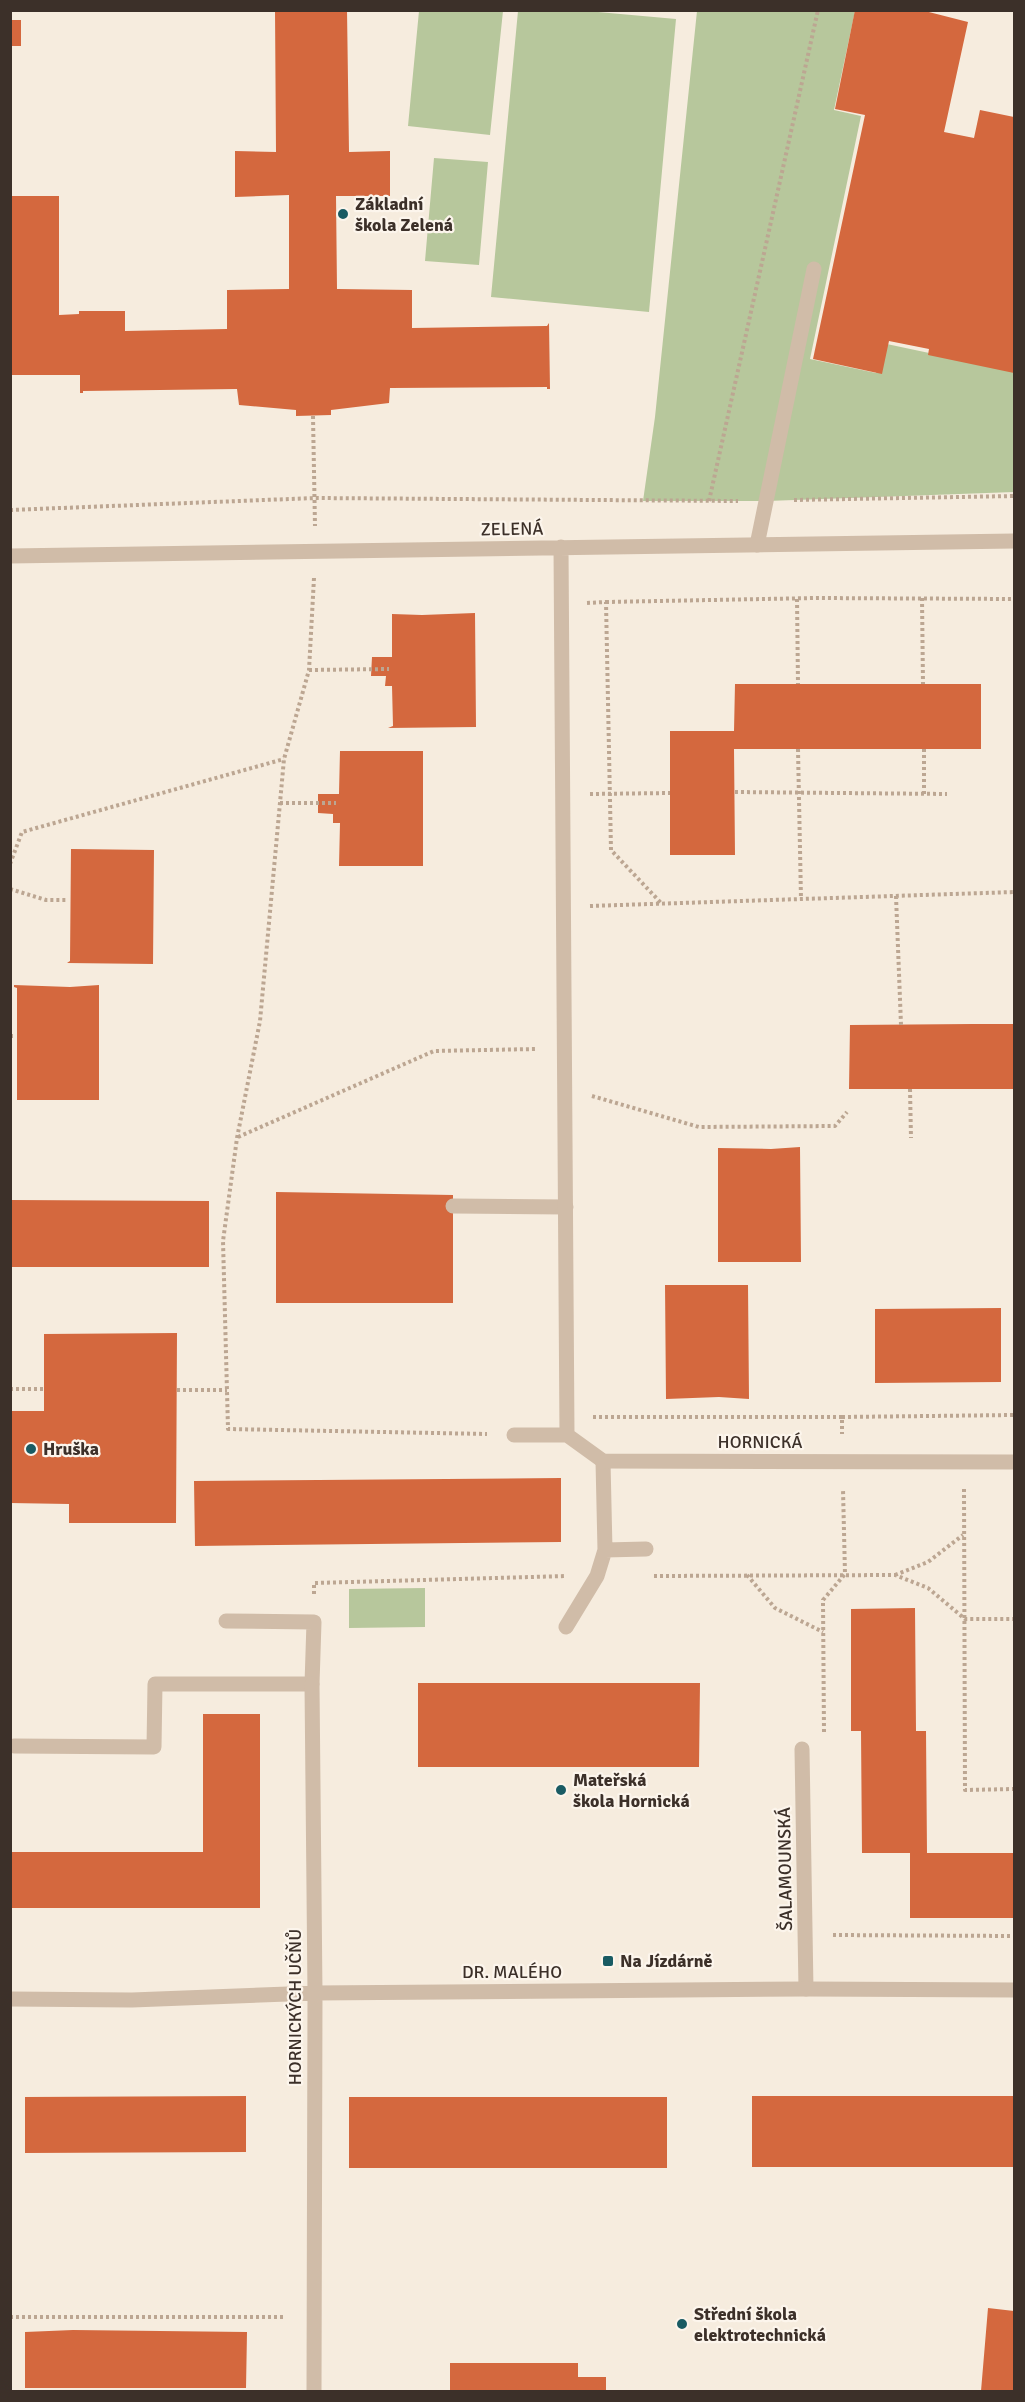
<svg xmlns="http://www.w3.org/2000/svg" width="1025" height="2402" viewBox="0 0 1025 2402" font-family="Signika,sans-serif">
<rect width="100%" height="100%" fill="#f6ecde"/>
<path fill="#b7c79c" d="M419 11H503L490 135 408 126Z
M518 11H587L676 19 649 312 491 297Z
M697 11H855L834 110 861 116 810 359 876 373 882 343 1014 371V492L767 501H643L655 417Z
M434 158 488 162 479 265 425 261Z
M425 1588V1627L349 1628V1589Z"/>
<path fill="#d4683e" d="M275 10H347L349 152 390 151V196H336L337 289 412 290V328L547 326 549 323 550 389H547V387L390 388 389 403 331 410V415L296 416V410L239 405 237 389 83 391V393H80V375H10V196H59V315L79 314V311H125V331L227 329V290L289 289V195L235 197V151L276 152Z
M855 10H921L968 22 944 132 974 138 980 110 1014 117V373L928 355 929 349 889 341 882 374 813 359 865 115 835 109Z
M10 20H21V46H10Z
M475 613 476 727 388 728 393 726 392 686H385L386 676H371L372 657H392V614L422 615Z
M735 684H981V749H734L735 855H670V731H734Z
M340 751H423V866H339L340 823H333V814L318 813V794H339Z
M71 849 154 850 153 964 67 963 70 961Z
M14 985 70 987 99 985V1100H17V988L14 987Z
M972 1024H1014V1089H849L850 1025Z
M800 1147 801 1262H718V1148L771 1149Z
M276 1192 453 1195V1303H276Z
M10 1200 209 1201V1267H10Z
M665 1285H748L749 1399 719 1397 666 1399Z
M1001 1308V1382L875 1383V1309Z
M177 1333 176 1523H69V1504L10 1503V1411H44V1334Z
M561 1478V1542L195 1546 194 1481Z
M915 1608 916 1731H926L927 1853H1014V1918H910V1853H862L861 1731H851V1609Z
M418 1683H700L699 1767H418Z
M203 1714H260V1908H10V1852H203Z
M246 2096V2152L25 2153V2097Z
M752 2096H1014V2167H752Z
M349 2097H667V2168H349Z
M988 2308 1014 2311V2391H981Z
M73 2330 247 2332 246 2388H25V2332Z
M450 2363H578V2377H606V2391H450Z"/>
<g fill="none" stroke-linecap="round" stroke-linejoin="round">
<path stroke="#bca692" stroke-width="4" stroke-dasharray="3 3" stroke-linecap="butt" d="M313 416 315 526
M794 500 1014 496
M709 501 818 10
M10 510 315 498 738 501
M314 578 309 670 284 759 260 1021 237 1138 223 1241 228 1429 487 1434
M922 598 923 684
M797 599 798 684
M606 602 816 598 1014 599
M587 603 606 602 611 850 662 904
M309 670 389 669
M798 749 801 899
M924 749V794
M735 792 947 794
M590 794 670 793
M280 803H336
M10 864 22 832 284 759
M10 889 46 900H68
M896 896 901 1025
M590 906 1014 892
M10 1036H13
M910 1089 911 1138
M592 1096 699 1127 835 1126 847 1112
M238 1137 434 1051 536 1049
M10 1389H44
M177 1390H227
M593 1417H842V1434
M842 1417 1014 1415
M964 1489 965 1790 1014 1789
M747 1575 775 1608 823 1632
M895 1575 928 1562 963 1535
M654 1576 895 1575 928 1588 965 1619H1014
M314 1594V1583L566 1576
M824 1732 823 1600 845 1574 843 1489
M833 1935 1014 1936
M10 2317H286"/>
<path stroke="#d0bca8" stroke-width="15" d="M757 545 814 269
M453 1206 566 1207
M605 1550 646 1549
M566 1627 597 1576 605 1550 603 1461
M14 1746 154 1747 155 1684H312L314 1622 226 1621
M802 1749 806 1989"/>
<path stroke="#d0bca8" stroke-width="15" d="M561 547 567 1435
M10 556 1014 541
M514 1435H567L603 1461 1014 1462
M312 1684 315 1993 314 2392
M10 1999 132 2000 315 1993 806 1989 1014 1990"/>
</g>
<g fill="#195b63" stroke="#fcf5ec" stroke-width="2">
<circle cx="343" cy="214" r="6"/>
<circle cx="31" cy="1449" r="6"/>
<circle cx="561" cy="1790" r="6"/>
<rect x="602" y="1955" width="12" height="12" rx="3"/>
<circle cx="682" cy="2324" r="6"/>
</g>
<g text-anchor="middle" stroke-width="4.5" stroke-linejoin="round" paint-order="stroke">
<g font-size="18" font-weight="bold" fill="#3c3029" stroke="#fcf5ec" text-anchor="start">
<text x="355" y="210">Základní<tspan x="355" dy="21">škola Zelená</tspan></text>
<text x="43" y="1455">Hruška</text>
<text x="573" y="1786">Mateřská<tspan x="573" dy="21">škola Hornická</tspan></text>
<text x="620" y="1967">Na Jízdárně</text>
<text x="694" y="2320">Střední škola<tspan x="694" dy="21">elektrotechnická</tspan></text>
</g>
<g font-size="18" fill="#3c3029" stroke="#fcf5ec">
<text transform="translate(512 529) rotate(-1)" y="6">ZELENÁ</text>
<text x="760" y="1448">HORNICKÁ</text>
<text transform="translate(785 1869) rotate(-91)" y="6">ŠALAMOUNSKÁ</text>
<text x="512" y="1978">DR. MALÉHO</text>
<text transform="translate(295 2007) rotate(-90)" y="6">HORNICKÝCH UČŇŮ</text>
</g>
</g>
<rect width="1025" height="2402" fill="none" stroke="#3c3029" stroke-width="24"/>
</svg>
